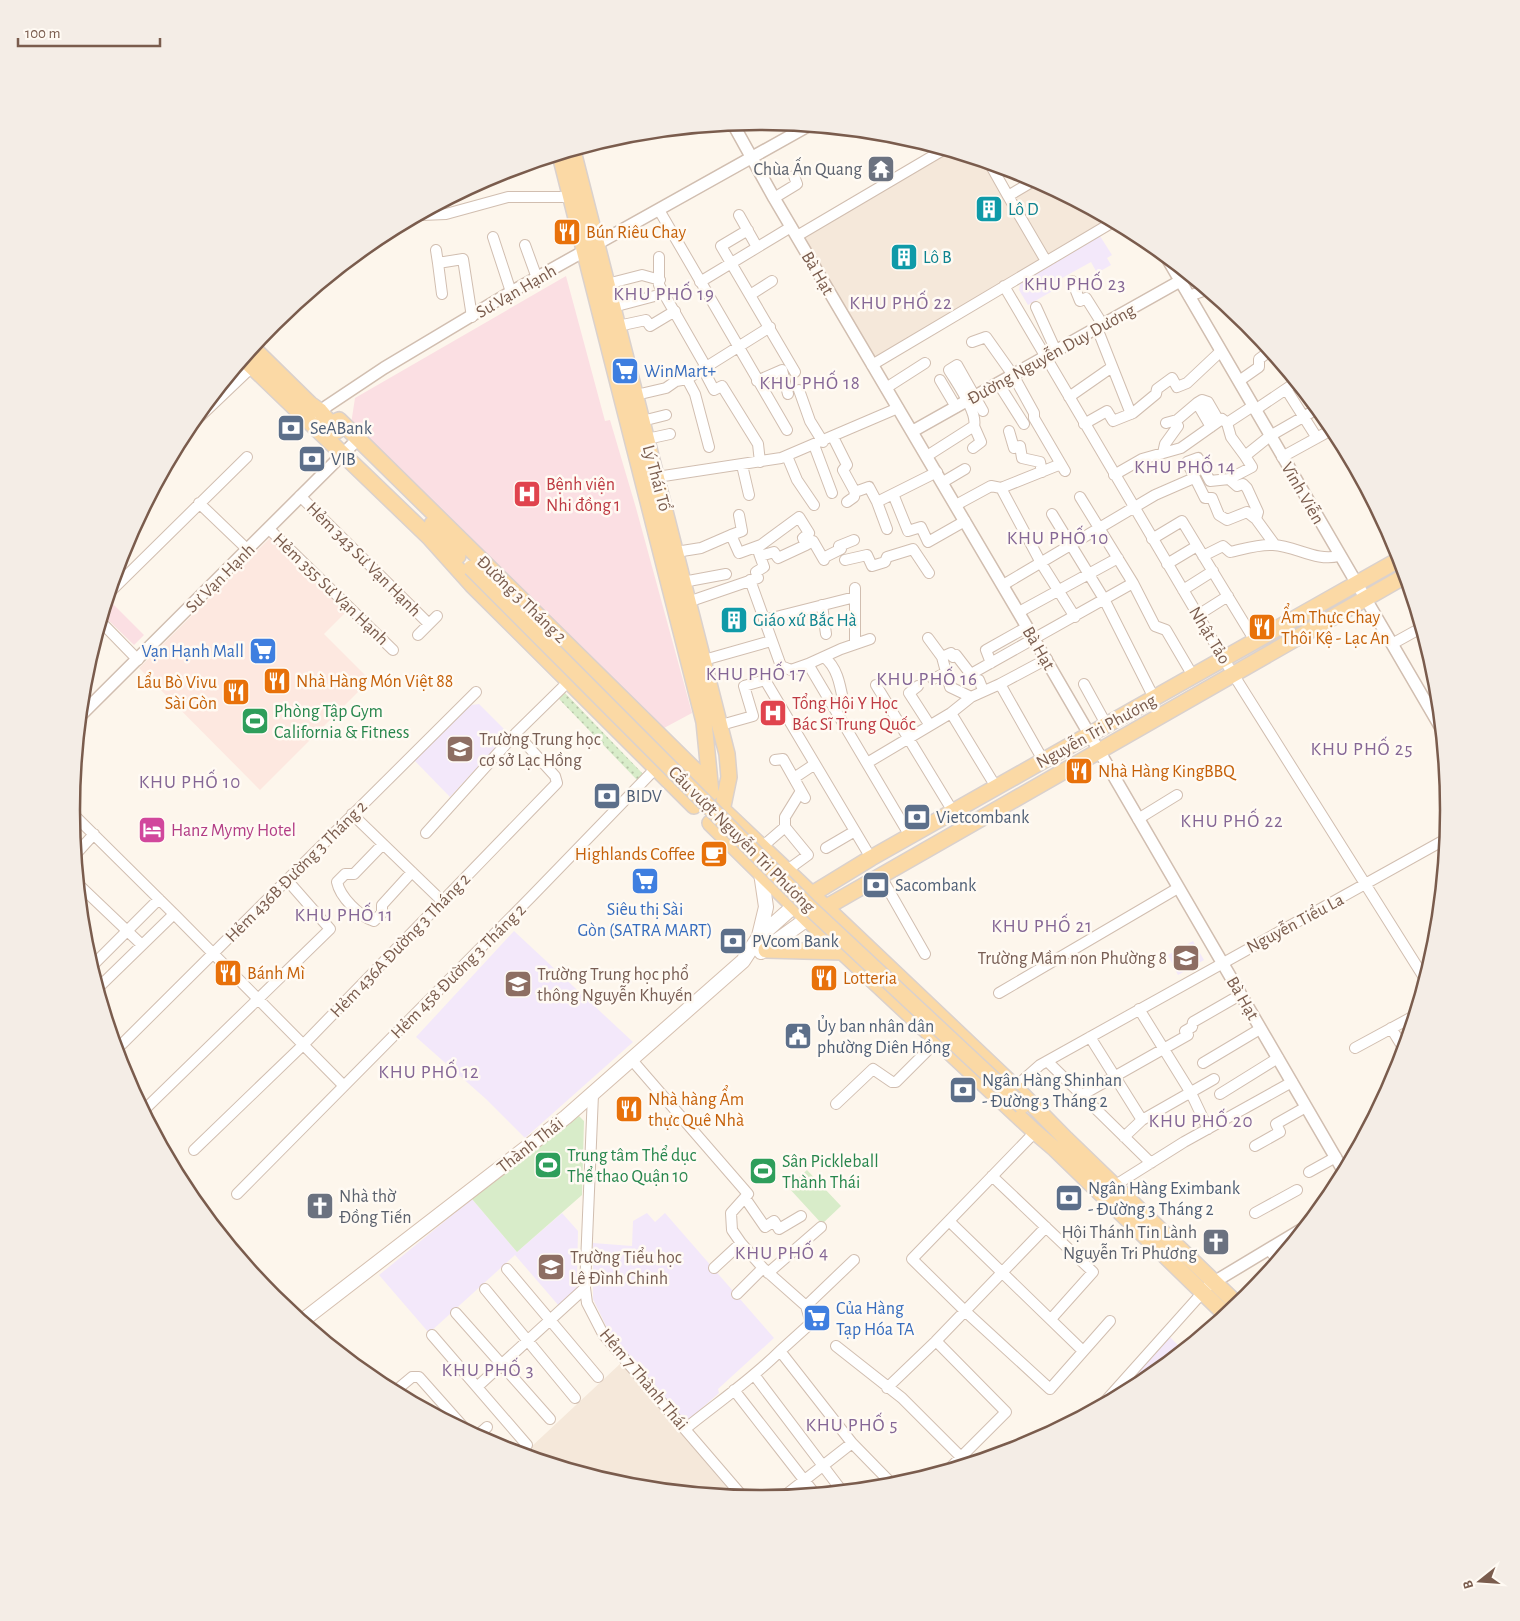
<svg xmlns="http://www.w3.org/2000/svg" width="1520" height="1621" viewBox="0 0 1520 1621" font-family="'Alegreya Sans',sans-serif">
<defs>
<pattern id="park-dots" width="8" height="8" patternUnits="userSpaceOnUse" patternTransform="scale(1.25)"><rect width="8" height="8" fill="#d8ecc9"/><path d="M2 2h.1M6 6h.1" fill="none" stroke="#b4c2a5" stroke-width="1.8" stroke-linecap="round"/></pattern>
</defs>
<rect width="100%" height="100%" fill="#fdf6ec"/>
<path fill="#f5e8da" d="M943 150 990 164 1008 196 1035 180 1113 222 872 365 797 236Z
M621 1363 735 1497 625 1486 530 1457 534 1450 531 1447Z"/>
<path fill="#fde8e0" d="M272 536 347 611 324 634 370 680 260 790 139 668Z"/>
<path fill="#f3e8fa" d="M1100 236 1112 255 1107 258 1111 265 1097 273 1091 262 1053 283 1056 289 1028 305 1019 290 1020 284 1026 279Z
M479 704 505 730V737L450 797 414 760 471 705Z
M514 931 633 1042 525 1138 486 1099 416 1037Z
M1193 941 1204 960 1178 975 1168 955Z
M472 1199 517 1252 562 1213 578 1231 577 1278 580 1288 559 1306 515 1255 429 1333 379 1275Z
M647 1213 655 1222 665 1213 774 1338 718 1389 719 1393 686 1422 610 1334 593 1299V1243L632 1246 633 1221Z
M1168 1335 1183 1350 1142 1383 1114 1399Z"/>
<path fill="#fbdfe3" d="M566 276 605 421 610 420 636 508 692 713 664 728 351 424 355 398Z
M111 602 144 635 134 645 103 615 105 608Z"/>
<path fill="url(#park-dots)" d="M564 692 644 775 638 781 558 698Z"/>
<path fill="#d8ecc9" d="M579 1116 584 1121 582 1195 517 1252 472 1199Z
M807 1170 841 1206 822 1224 788 1187Z"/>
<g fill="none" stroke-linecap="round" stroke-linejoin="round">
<g stroke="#d1beb0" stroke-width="12">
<path id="minor" d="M990 164 1008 196 1035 180
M1008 196 1046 261
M774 198 797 184 794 176
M659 210 787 430
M421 215 446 214 508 197H571
M739 215 757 247
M748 230 721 246 795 372
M797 236 943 150
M493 237 511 292
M525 245 537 278
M436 250 438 263 463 259 472 317
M659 257V285L706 367
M438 263 442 294
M1072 281 1080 301 1086 298 1103 325
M700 282 791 227
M607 284 642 275 660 280
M1004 286 1228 666 1425 979
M750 295 772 281
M1189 296 1206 290
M613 307 666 293
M1036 307 1056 351
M618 326 646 320 650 326 675 311
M1097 328 1131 414
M972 342 986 337 1013 375 1034 413V418L1065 471
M872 365 1113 222
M703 369 714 390 722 386 758 444 760 462
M687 379 695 394 709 447
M940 380 956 407
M757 381 782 370 788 394
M1239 381 1259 367V359L1270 351
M998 383 1024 424
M886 388 925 363
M1286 389 1317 438
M799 390 810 421 823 442
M636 395 666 388 676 381 687 379 770 327
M1069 397 1112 367
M1197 403 1202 400 1208 402 1219 421
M1255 410 1295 383
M642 421 666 415
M1166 423 1177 420 1197 403 1211 427
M1227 423 1231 437 1245 456
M1084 424 1107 411 1113 421 1133 413 1156 394 1157 389 1172 378 1177 387 1187 383 1221 351
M187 429 252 367
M1009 431 1014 448 1020 446 1022 458 1040 462 1042 472
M833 437 847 465 843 470 855 492
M647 439 670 434
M814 445 832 493
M973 448 981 442 974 426C978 412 956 382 949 370L957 365 983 411
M1163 453 1165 444 1178 426 1175 421
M787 456 797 480 814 505
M927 456 974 426
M1282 457 1333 429
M742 465 749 495
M1114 475 1142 459 1181 448 1222 419 1227 423 1253 406
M657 477 781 458 898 408
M1229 479 1237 486 1243 484 1247 488 1258 512 1256 519
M943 482 965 469
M1001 488 1041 563 1075 617
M893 494 908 531 921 527 928 542 965 521
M300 496 428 623
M1080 497 1133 583 1155 626 1166 630 1193 676
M847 502 854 497 855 492 869 487 877 502 937 472
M877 502 887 529
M199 503 248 550
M956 505 991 486 1001 488 1061 464
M1052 514 1104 599 1154 698
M269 529 393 650
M731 535 742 531 739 515
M1152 539 1182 521 1255 641
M1275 545 1256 519 1247 512 1227 520 1219 515 1212 498H1205L1187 462 1198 458 1210 481 1229 479 1252 467 1245 456 1270 436 1317 409
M839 546 854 540
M758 550 760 556 774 552 778 558 806 545
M676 552 701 548 731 535 739 553 761 545 799 517 809 533 803 538 806 545 813 541 824 560
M1203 556 1223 546 1230 552C1244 549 1258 544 1273 545 1296 546 1316 562 1339 556
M823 558 841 549
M845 560 867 555 872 566 885 562 887 557 913 549 929 573
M1167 564 1197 546
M750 580 781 666 791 670 808 664
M683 582 726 574
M1003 585 1155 495 1194 478
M855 588V644
M1183 590 1213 571
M110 592 247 457
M688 602 758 578 756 572 764 567 760 556
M822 605 826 634
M1019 612 1118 558
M1198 615 1228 596
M764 620 855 597
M101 622 138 660
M418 635 437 616
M928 638 942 657 950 687 971 697 1000 684 1043 760
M870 639 841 649 808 664 910 836
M1392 644 1421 628
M824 657C837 667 840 684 843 700
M942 657 951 653 953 657 956 655 976 681 979 680 983 690
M704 660 771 641
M991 663 986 650 1027 627
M971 674 1133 583
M933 679 945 673
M1000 684 1047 659
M1084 684 1106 724
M876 685 963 828
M918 686 909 693 929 724
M951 713 996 787
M721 725 753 716 744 686 765 680 871 858
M775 760 783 759 805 798
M867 763 951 713 971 697
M794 778 815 764
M71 812 174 914
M352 814 443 902
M1138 819 1177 795
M785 827 808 855 786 871
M426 833 516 733 568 682
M383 844 354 874H345L337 882C340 897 359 916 374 921L382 913V905L412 872
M762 847 785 827V817L801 791
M826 848 855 831
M76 854 94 834
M880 875 925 954
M78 884 142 945
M91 967 159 899
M98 988 174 914 344 1086
M999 993 1178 888
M1139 1009 1191 1093 1208 1129
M1391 1028 1404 1049
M1185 1031 1192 1027 1193 1022 1240 995
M1090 1037 1142 1120
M1355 1048 1414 1016
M116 1050 476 692
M631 1059 748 1194 731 1213 732 1230 741 1243 763 1268 806 1306 811 1323 780 1351 852 1443 894 1486
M1047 1061 1151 1163
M1203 1063 1260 1029
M1015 1087 1040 1065 1446 839
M593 1094 585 1288 587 1303 603 1334 744 1498
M1220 1094 1278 1058
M1082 1095 1188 1035
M836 1104 873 1069 892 1082H896L937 1041
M143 1111 330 929 287 880
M1035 1132 912 1259 966 1312 1050 1389 1110 1321
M1124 1137 1142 1120 1214 1079
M162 1146 165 1151
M1255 1146 1280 1132 1276 1124 1306 1107
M194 1150 303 1045 557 783 555 776 516 733
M1309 1172 1336 1157
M992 1176 1093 1272 1051 1319
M1114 1186 1184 1142 1292 1082
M237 1194 531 897 656 768
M745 1198 765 1227 774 1221 779 1229 801 1216
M1255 1213 1297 1190
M949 1221 1083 1351
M1269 1249 1277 1260
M714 1268 741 1243
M507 1269 598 1377
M768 1273 821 1227
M485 1289 575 1398
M737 1294 763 1268
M806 1306 854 1260
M456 1313 550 1419
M432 1335 527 1445
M936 1341 1046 1227
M836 1346 902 1398 961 1457
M755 1376 842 1491
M477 1387 585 1288
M887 1388 936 1341 1006 1412 948 1470
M734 1390 815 1494
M394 1392 412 1377H419L467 1431
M1101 1406 1203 1292
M685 1429C717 1403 751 1380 780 1351
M477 1436 487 1427
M783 1497 852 1443"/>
</g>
<g stroke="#d1beb0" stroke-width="14">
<path id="tertiary" d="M733 124 774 198 1027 627 1344 1172
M1167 258 1441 728
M315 417 327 406 384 368 511 292 808 126
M913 431 1189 276
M81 715 358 439
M1209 1285 1304 1228"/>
</g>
<g stroke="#d6c0b0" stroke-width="16">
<path id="secondary" d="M759 936 766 907 761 873
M761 952 807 919
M302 1321 566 1117 743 961 758 938 794 906"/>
</g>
<g stroke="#dad1cd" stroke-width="18">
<path id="primary" d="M573 151 727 754 729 777 723 806
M560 155 704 722 711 793
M253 348 310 404 320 411 337 431
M244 359 429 537 472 585 694 806
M330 424 339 420 703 778V789
M432 524 458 556
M723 810 1015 1087 1066 1139 1238 1305
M710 823 807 919 1035 1132 1055 1149 1226 1315
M804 899 871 858 1400 559
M816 913 1405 576
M766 950 842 952"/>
</g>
<use href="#minor" stroke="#fff" stroke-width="10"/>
<use href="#tertiary" stroke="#fff" stroke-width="11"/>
<use href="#secondary" stroke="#fff" stroke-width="14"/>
<use href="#primary" stroke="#fbd9a5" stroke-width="15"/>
<g stroke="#dad1cd" stroke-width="18" stroke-linecap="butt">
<path id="primary-bridge" d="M471 568 810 908 1022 1106"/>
</g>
<use href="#primary-bridge" stroke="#fbd9a5" stroke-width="15"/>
</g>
<defs>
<g id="temple-square" transform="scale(1.4375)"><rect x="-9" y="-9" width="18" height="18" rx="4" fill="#6b7280" stroke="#fffaf3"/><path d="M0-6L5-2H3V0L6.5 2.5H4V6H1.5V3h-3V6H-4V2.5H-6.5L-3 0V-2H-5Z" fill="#fff"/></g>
<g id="building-square" transform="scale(1.4375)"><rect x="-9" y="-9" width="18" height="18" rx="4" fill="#0f9aa8" stroke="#fffaf3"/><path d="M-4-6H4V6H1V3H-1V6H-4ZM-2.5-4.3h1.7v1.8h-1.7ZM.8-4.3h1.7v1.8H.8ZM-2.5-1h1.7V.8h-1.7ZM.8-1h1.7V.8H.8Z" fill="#fff"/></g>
<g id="restaurant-square" transform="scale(1.4375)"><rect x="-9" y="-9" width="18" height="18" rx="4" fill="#e8710a" stroke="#fffaf3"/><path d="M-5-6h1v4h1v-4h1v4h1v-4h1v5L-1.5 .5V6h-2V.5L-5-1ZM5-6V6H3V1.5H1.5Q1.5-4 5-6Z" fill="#fff"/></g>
<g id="supermarket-square" transform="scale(1.4375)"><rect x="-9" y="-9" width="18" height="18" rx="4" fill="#3f7fe0" stroke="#fffaf3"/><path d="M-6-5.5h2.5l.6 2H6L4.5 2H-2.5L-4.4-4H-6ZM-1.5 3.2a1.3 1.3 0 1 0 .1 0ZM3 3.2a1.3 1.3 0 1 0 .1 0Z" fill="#fff"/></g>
<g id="bank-square" transform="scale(1.4375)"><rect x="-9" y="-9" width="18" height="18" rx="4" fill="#5c6f8a" stroke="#fffaf3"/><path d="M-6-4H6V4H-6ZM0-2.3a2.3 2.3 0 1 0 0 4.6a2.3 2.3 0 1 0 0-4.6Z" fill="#fff"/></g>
<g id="hospital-square" transform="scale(1.4375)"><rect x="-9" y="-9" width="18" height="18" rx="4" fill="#e0444e" stroke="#fffaf3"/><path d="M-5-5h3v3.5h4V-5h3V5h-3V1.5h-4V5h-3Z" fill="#fff"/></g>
<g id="stadium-square" transform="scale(1.4375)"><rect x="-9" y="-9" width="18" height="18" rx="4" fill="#2e9e5b" stroke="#fffaf3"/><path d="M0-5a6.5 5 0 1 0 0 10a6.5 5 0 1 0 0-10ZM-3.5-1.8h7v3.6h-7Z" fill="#fff"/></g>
<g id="school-square" transform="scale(1.4375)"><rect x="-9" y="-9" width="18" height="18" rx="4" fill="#8d6e63" stroke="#fffaf3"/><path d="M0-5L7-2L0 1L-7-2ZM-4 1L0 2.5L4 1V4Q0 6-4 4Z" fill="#fff"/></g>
<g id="hotel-square" transform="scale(1.4375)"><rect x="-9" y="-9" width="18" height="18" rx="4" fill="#d1479c" stroke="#fffaf3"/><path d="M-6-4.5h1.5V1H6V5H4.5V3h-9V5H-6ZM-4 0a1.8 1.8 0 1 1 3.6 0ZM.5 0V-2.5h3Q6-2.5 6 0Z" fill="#fff"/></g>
<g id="cafe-square" transform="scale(1.4375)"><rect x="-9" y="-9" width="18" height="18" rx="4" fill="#e8710a" stroke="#fffaf3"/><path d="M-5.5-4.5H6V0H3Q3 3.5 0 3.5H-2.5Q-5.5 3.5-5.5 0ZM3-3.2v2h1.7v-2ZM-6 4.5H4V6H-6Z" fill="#fff"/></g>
<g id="civic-square" transform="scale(1.4375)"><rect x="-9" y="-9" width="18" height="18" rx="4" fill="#5c6f8a" stroke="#fffaf3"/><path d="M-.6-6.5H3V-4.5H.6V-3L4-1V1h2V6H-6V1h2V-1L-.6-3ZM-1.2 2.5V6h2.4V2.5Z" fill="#fff"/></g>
<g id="church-square" transform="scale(1.4375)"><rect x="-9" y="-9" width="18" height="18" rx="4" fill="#6b7280" stroke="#fffaf3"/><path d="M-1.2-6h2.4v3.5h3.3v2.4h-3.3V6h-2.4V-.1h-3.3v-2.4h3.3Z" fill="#fff"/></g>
</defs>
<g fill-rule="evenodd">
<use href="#temple-square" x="881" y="169"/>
<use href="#building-square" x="989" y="209"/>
<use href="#restaurant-square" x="567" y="232"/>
<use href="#building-square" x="904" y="257"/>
<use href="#supermarket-square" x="625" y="371"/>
<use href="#bank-square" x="291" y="428"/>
<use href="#bank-square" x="312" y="459"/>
<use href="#hospital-square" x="527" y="494"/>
<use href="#building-square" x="734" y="620"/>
<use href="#restaurant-square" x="1262" y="627"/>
<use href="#supermarket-square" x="263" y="651"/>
<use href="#restaurant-square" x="277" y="681"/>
<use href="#restaurant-square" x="236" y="692"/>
<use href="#hospital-square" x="773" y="713"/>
<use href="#stadium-square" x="255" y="721"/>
<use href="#school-square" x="460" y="749"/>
<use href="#restaurant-square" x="1079" y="771"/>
<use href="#bank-square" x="607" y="796"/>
<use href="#bank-square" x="917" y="817"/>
<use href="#hotel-square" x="152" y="830"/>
<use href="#cafe-square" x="714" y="854"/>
<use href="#supermarket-square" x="645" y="881"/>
<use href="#bank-square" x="876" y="885"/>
<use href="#bank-square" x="733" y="941"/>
<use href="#school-square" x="1186" y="958"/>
<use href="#restaurant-square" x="228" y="973"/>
<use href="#restaurant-square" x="824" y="978"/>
<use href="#school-square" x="518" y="984"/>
<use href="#civic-square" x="798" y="1036"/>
<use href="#bank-square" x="963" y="1090"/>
<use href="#restaurant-square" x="629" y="1109"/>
<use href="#stadium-square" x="548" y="1165"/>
<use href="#stadium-square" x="763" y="1171"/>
<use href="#bank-square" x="1069" y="1198"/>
<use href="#church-square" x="320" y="1206"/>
<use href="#church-square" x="1216" y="1242"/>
<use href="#school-square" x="551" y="1267"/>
<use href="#supermarket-square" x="817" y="1318"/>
</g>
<g text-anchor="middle" stroke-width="5" stroke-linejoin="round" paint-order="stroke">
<g font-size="18" fill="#5b616d" stroke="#fffaf3" text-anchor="end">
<text x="862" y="175">Chùa Ấn Quang</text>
<text x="339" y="1202" text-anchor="start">Nhà thờ<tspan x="339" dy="21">Đồng Tiến</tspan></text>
<text x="1197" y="1238">Hội Thánh Tin Lành<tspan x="1197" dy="21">Nguyễn Tri Phương</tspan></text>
</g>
<g font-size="18" fill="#0d838f" stroke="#fffaf3" text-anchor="start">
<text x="1008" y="215">Lô D</text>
<text x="923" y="263">Lô B</text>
<text x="753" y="626">Giáo xứ Bắc Hà</text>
</g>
<g font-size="18" fill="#c56008" stroke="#fffaf3" text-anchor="start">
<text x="586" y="238">Bún Riêu Chay</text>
<text x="1281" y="623">Ẩm Thực Chay<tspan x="1281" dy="21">Thôi Kệ - Lạc An</tspan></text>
<text x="296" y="687">Nhà Hàng Món Việt 88</text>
<text x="217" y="688" text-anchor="end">Lẩu Bò Vivu<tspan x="217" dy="21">Sài Gòn</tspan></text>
<text x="1098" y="777">Nhà Hàng KingBBQ</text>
<text x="695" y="860" text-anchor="end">Highlands Coffee</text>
<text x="247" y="979">Bánh Mì</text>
<text x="843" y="984">Lotteria</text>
<text x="648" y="1105">Nhà hàng Ẩm<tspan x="648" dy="21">thực Quê Nhà</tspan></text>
</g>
<g font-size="18" fill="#7a5c4d" stroke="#fffaf3">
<text transform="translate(818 273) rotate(60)" y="6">Bà Hạt</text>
<text transform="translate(516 291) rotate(-30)" y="6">Sư Vạn Hạnh</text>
<text transform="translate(1051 354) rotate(-29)" y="6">Đường Nguyễn Duy Dương</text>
<text transform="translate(657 478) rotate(75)" y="6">Lý Thái Tổ</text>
<text transform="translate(1303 493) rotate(60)" y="6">Vĩnh Viễn</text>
<text transform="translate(364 559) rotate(45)" y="6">Hẻm 343 Sư Vạn Hạnh</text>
<text transform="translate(220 578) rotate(-45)" y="6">Sư Vạn Hạnh</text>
<text transform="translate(331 589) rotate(44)" y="6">Hẻm 355 Sư Vạn Hạnh</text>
<text transform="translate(522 599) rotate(44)" y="6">Đường 3 Tháng 2</text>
<text transform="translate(1210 635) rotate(59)" y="6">Nhật Tảo</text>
<text transform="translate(1039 648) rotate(60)" y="6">Bà Hạt</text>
<text transform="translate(1096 731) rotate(-29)" y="6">Nguyễn Tri Phương</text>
<text transform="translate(742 839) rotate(45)" y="6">Cầu vượt Nguyễn Tri Phương</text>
<text transform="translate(296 871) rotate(-45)" y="6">Hẻm 436B Đường 3 Tháng 2</text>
<text transform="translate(1295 923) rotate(-28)" y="6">Nguyễn Tiểu La</text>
<text transform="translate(400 945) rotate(-46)" y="6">Hẻm 436A Đường 3 Tháng 2</text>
<text transform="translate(458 971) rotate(-45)" y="6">Hẻm 458 Đường 3 Tháng 2</text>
<text transform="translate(1243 998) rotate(60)" y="6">Bà Hạt</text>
<text transform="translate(530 1145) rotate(-38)" y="6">Thành Thái</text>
<text transform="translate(644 1379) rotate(50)" y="6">Hẻm 7 Thành Thái</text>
</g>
<g font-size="18" fill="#366cbe" stroke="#fffaf3" text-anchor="start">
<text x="644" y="377">WinMart+</text>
<text x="244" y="657" text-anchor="end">Vạn Hạnh Mall</text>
<text x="645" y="915" text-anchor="middle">Siêu thị Sài<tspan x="645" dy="21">Gòn (SATRA MART)</tspan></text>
<text x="836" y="1314">Của Hàng<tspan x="836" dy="21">Tạp Hóa TA</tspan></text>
</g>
<g font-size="18" fill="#4e5e75" stroke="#fffaf3" text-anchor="start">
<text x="310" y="434">SeABank</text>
<text x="331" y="465">VIB</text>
<text x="626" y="802">BIDV</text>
<text x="936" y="823">Vietcombank</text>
<text x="895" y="891">Sacombank</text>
<text x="752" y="947">PVcom Bank</text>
<text x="817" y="1032">Ủy ban nhân dân<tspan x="817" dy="21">phường Diên Hồng</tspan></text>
<text x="982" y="1086">Ngân Hàng Shinhan<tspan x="982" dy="21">- Đường 3 Tháng 2</tspan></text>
<text x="1088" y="1194">Ngân Hàng Eximbank<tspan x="1088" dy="21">- Đường 3 Tháng 2</tspan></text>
</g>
<g font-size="18" fill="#be3a42" stroke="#fffaf3" text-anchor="start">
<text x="546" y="490">Bệnh viện<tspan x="546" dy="21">Nhi đồng 1</tspan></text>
<text x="792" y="709">Tổng Hội Y Học<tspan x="792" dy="21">Bác Sĩ Trung Quốc</tspan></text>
</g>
<g font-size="18" fill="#27864d" stroke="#fffaf3" text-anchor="start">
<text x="274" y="717">Phòng Tập Gym<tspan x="274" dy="21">California &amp; Fitness</tspan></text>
<text x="567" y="1161">Trung tâm Thể dục<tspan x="567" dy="21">Thể thao Quận 10</tspan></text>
<text x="782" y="1167">Sân Pickleball<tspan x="782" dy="21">Thành Thái</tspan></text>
</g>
<g font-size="18" fill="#785e54" stroke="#fffaf3" text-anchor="start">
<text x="479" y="745">Trường Trung học<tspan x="479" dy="21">cơ sở Lạc Hồng</tspan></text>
<text x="1167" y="964" text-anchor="end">Trường Mầm non Phường 8</text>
<text x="537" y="980">Trường Trung học phổ<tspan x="537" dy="21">thông Nguyễn Khuyến</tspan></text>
<text x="570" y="1263">Trường Tiểu học<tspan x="570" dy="21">Lê Đình Chinh</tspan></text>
</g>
<g font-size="18" fill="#b23c85" stroke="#fffaf3" text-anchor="start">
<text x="171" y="836">Hanz Mymy Hotel</text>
</g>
<g font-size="19" letter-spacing="1" fill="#846695" stroke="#fffaf3">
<text x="1075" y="290">KHU PHỐ 23</text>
<text x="664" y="300">KHU PHỐ 19</text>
<text x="901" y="309">KHU PHỐ 22</text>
<text x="810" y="389">KHU PHỐ 18</text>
<text x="1185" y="473">KHU PHỐ 14</text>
<text x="1058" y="544">KHU PHỐ 10</text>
<text x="756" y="680">KHU PHỐ 17</text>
<text x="927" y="685">KHU PHỐ 16</text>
<text x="1362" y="755">KHU PHỐ 25</text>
<text x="190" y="788">KHU PHỐ 10</text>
<text x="1232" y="827">KHU PHỐ 22</text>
<text x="344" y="921">KHU PHỐ 11</text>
<text x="1042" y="932">KHU PHỐ 21</text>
<text x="429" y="1078">KHU PHỐ 12</text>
<text x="1201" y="1127">KHU PHỐ 20</text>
<text x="782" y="1259">KHU PHỐ 4</text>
<text x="488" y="1376">KHU PHỐ 3</text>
<text x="852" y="1431">KHU PHỐ 5</text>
</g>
</g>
<path d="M0 0H1520V1621H0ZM80 810a680 680 0 1 1 1360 0a680 680 0 1 1-1360 0Z" fill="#f4ede6" fill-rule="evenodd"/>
<path fill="none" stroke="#7a5c4d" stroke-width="2.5" d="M80 810a680 680 0 1 1 1360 0a680 680 0 1 1-1360 0Z"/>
<g transform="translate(1480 1581) rotate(253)" stroke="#fffaf3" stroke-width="4" paint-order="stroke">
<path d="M0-4L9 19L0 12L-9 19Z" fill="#7a5c4d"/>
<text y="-8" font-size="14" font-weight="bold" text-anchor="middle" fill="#7a5c4d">B</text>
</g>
<path d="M18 38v8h142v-8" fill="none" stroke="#7a5c4d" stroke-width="2.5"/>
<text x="25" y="38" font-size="15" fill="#7a5c4d" stroke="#fffaf3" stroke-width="4" paint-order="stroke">100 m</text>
</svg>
